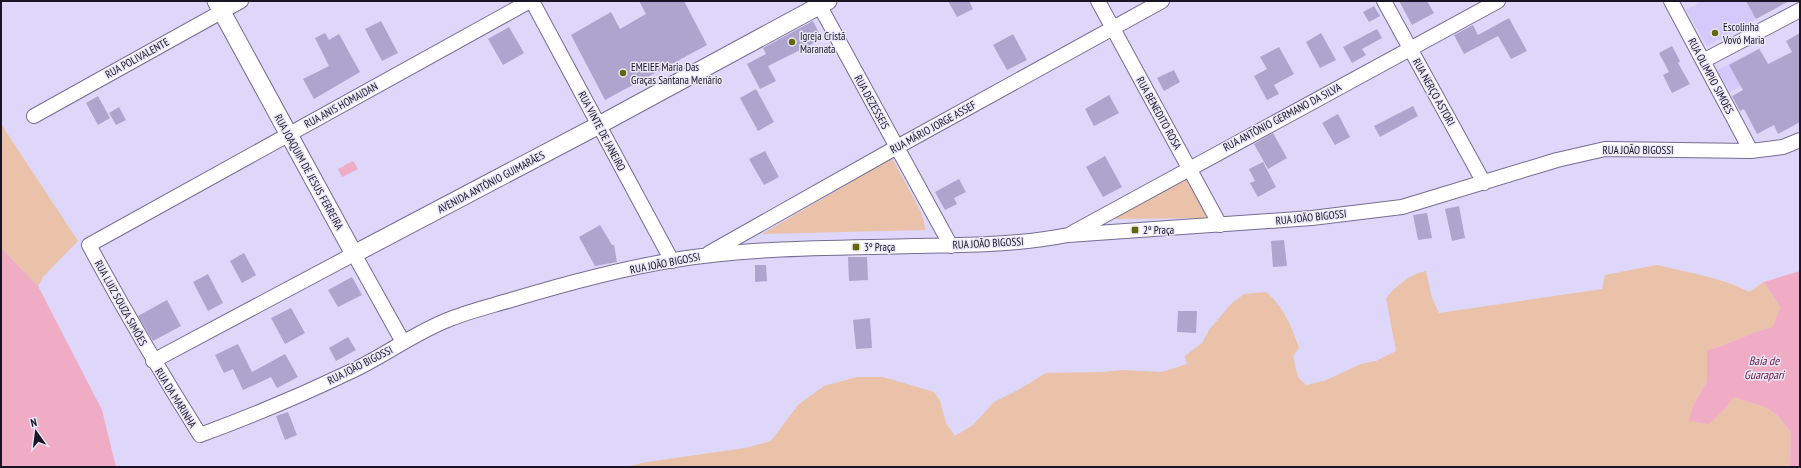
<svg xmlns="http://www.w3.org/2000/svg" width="1801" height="468" viewBox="0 0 1801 468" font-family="'PT Sans Narrow',sans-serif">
<rect width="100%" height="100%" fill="#ded7f9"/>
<path fill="#d3c9fa" d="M1702 1H1746L1756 19 1707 46 1686 10Z
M1760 48 1771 69 1730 92 1717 70Z"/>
<path fill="#e9c2a9" d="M1 124 78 241 43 277 38 286 1 248Z
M892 158 920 210 926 230 762 234Z
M1187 175 1208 218 1113 219Z
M1657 265C1685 272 1725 278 1749 292L1764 282 1780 307 1774 327C1750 332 1730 345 1707 350V381L1692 408H1726L1734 397 1767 408 1778 416 1791 432 1790 467H625L647 462 745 448 771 441 798 405 824 386 857 377H883L934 392 940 401 946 423 955 436 973 425 994 402 1018 390 1046 373 1102 372 1122 370 1162 372 1187 364 1185 356 1202 343 1209 330 1231 304 1244 294 1266 292C1283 306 1292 327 1299 348L1293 356 1298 377 1306 385 1324 381 1361 364 1376 361 1396 351 1386 298C1398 285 1408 275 1426 271L1432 298 1439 313 1602 289 1605 275Z"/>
<path fill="#f0abc5" d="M353 161 358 169 342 177 338 169Z
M1 248 38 286 102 410 116 467H1Z
M1800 271V467H1790L1791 432 1778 416 1767 408 1734 397 1726 408 1709 424 1689 421 1692 408 1707 381V350C1730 345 1750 332 1773 327L1780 307 1764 282Z"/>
<path fill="#ada5cd" d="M639 1H684L707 45 605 100 571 35 611 12 620 29 646 14Z
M948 1H969L973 9 957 17Z
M1399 1H1427L1434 13 1412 25Z
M1746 1H1789L1756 19Z
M1374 6 1380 16 1369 22 1363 12Z
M1509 18 1527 51 1511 59 1498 36 1464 54 1454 35 1473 25 1478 35Z
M381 21 398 53 382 61 365 29Z
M813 21 822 39 768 66 776 81 760 89 747 64 766 54 763 48Z
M509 27 524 53 503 65 488 39Z
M1377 29 1382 38 1362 49 1366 55 1352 63 1343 47Z
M325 33 329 40 339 34 360 72 314 99 303 79 329 66 315 38Z
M1321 33 1336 60 1320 68 1306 42Z
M1800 33V122L1778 134 1774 125 1757 134 1744 109 1740 111 1732 96 1743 90 1729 65 1759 49 1768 64 1792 52 1786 41Z
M1013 34 1027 60 1007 70 993 45Z
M1672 46 1680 61 1678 63 1690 84 1672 93 1663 75 1669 72 1659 53Z
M1279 47 1294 74 1274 85 1279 94 1267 100 1254 76 1267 69 1260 57Z
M1174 70 1180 82 1164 91 1157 78Z
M756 89 774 122 758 131 740 98Z
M1109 95 1119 113 1094 126 1085 109Z
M98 96 110 118 98 125 86 103Z
M1413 106 1418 116 1380 137 1374 126Z
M119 107 126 120 116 125 109 113Z
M1338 114 1350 137 1335 145 1322 123Z
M1273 133 1287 158 1268 169 1254 144Z
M765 151 779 177 764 185 749 159Z
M1105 156 1122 187 1103 197 1086 167Z
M1263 162 1276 187 1258 197 1250 183 1255 181 1249 169Z
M959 179 966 192 954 198 957 204 945 210 935 192Z
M1459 206 1465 238 1452 241 1445 209Z
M1427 213 1432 238 1418 240 1413 215Z
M600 225 612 245H614L617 262 595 266 579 237Z
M1284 240 1287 266 1273 267 1271 241Z
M244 253 256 275 242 283 230 261Z
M848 257H867L868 280 849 281Z
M755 265H766L767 281 755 282Z
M208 274 223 303 208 311 193 282Z
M352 277 362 295 338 307 328 290Z
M167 300 181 326 153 341 138 316Z
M291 308 305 333 285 344 271 318Z
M1178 311H1197L1196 333 1177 332Z
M870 318 872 348 856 349 853 320Z
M348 337 356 350 336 361 329 348Z
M238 344 252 372 285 354 298 377 277 388 271 377 243 390 233 369 224 373 215 355Z
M288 412 297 435 285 440 276 416Z"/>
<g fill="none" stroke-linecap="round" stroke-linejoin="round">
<g stroke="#756d92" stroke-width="16">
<path id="minor" d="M530 1 89 245C124 310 161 373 200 435 252 416 304 394 354 370 387 354 416 332 450 319 470 311 491 306 511 300 564 284 619 269 674 260 753 247 835 248 914 246 966 245 1018 245 1068 235L1312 218 1402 207 1557 160 1605 149 1751 151 1783 147 1800 140
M532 1 672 261
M817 1 951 246
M1098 1 1220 225
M1384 1 1484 183
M1671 1 1751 151
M1703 61 1800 10
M34 116 241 1
M1072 233 1498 1
M709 253 897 147 1162 1
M153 361 354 254 403 342"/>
</g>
<g stroke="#756d92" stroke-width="19">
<path id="tertiary" d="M216 1 354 254 599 125 828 1"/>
</g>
<use href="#minor" stroke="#fff" stroke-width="14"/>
<use href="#tertiary" stroke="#fff" stroke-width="17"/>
</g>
<g fill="#606808" stroke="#eae7f8" stroke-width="1.5">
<circle cx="1715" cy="33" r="4"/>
<circle cx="792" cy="42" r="4"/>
<circle cx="623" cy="73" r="4"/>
<rect x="1131" y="226" width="8" height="8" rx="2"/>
<rect x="852" y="243" width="8" height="8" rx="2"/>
</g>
<g text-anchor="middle" stroke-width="3" stroke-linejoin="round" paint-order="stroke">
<g font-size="11" fill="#191524" stroke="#eae7f8" text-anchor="start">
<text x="1723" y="31">Escolinha<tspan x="1723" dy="13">Vovó Maria</tspan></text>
<text x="800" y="40">Igreja Cristã<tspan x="800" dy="13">Maranata</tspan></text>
<text x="631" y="71">EMEIEF Maria Das<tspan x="631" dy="13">Graças Santana Menário</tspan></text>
<text x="1143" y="234">2º Praça</text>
<text x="864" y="251">3º Praça</text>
</g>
<g font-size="11" fill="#191524" stroke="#eae7f8">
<text transform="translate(137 58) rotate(-29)" y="4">RUA POLIVALENTE</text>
<text transform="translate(1711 76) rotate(62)" y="4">RUA OLIMPIO SIMOES</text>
<text transform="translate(1434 92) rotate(61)" y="4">RUA NERÇO ASTORI</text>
<text transform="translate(872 102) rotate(61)" y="4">RUA DEZESSEIS</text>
<text transform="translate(341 105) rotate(-29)" y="4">RUA ANIS HOMAIDAN</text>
<text transform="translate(1159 113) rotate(61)" y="4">RUA BENEDITO ROSA</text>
<text transform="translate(1282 117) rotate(-28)" y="4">RUA ANTÔNIO GERMANO DA SILVA</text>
<text transform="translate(933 127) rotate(-29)" y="4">RUA MÁRIO JORGE ASSEF</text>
<text transform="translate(602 131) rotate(62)" y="4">RUA VINTE DE JANEIRO</text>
<text x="1638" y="154">RUA JOÃO BIGOSSI</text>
<text transform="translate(309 172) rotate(61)" y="4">RUA JOAQUIM DE JESUS FERREIRA</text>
<text transform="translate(491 182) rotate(-28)" y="4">AVENIDA ANTÔNIO GUIMARÃES</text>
<text transform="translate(1311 217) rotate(-6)" y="4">RUA JOÃO BIGOSSI</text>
<text transform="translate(988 243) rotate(-3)" y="4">RUA JOÃO BIGOSSI</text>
<text transform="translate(665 263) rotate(-11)" y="4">RUA JOÃO BIGOSSI</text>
<text transform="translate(121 303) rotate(61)" y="4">RUA LUIZ SOUZA SIMÕES</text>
<text transform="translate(360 365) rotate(-27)" y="4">RUA JOÃO BIGOSSI</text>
<text transform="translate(176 398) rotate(58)" y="4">RUA DA MARINHA</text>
</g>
<g font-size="12" font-style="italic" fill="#6b1d43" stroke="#eae7f8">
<text x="1764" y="365">Baía de<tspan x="1764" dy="14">Guarapari</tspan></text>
</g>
</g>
<rect width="1801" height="468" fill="none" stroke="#191524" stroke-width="4"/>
<g transform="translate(36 432) rotate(346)" stroke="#eae7f8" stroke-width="3" paint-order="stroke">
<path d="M0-3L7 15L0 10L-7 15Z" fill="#191524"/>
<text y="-6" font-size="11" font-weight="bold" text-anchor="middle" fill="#191524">N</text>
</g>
</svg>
